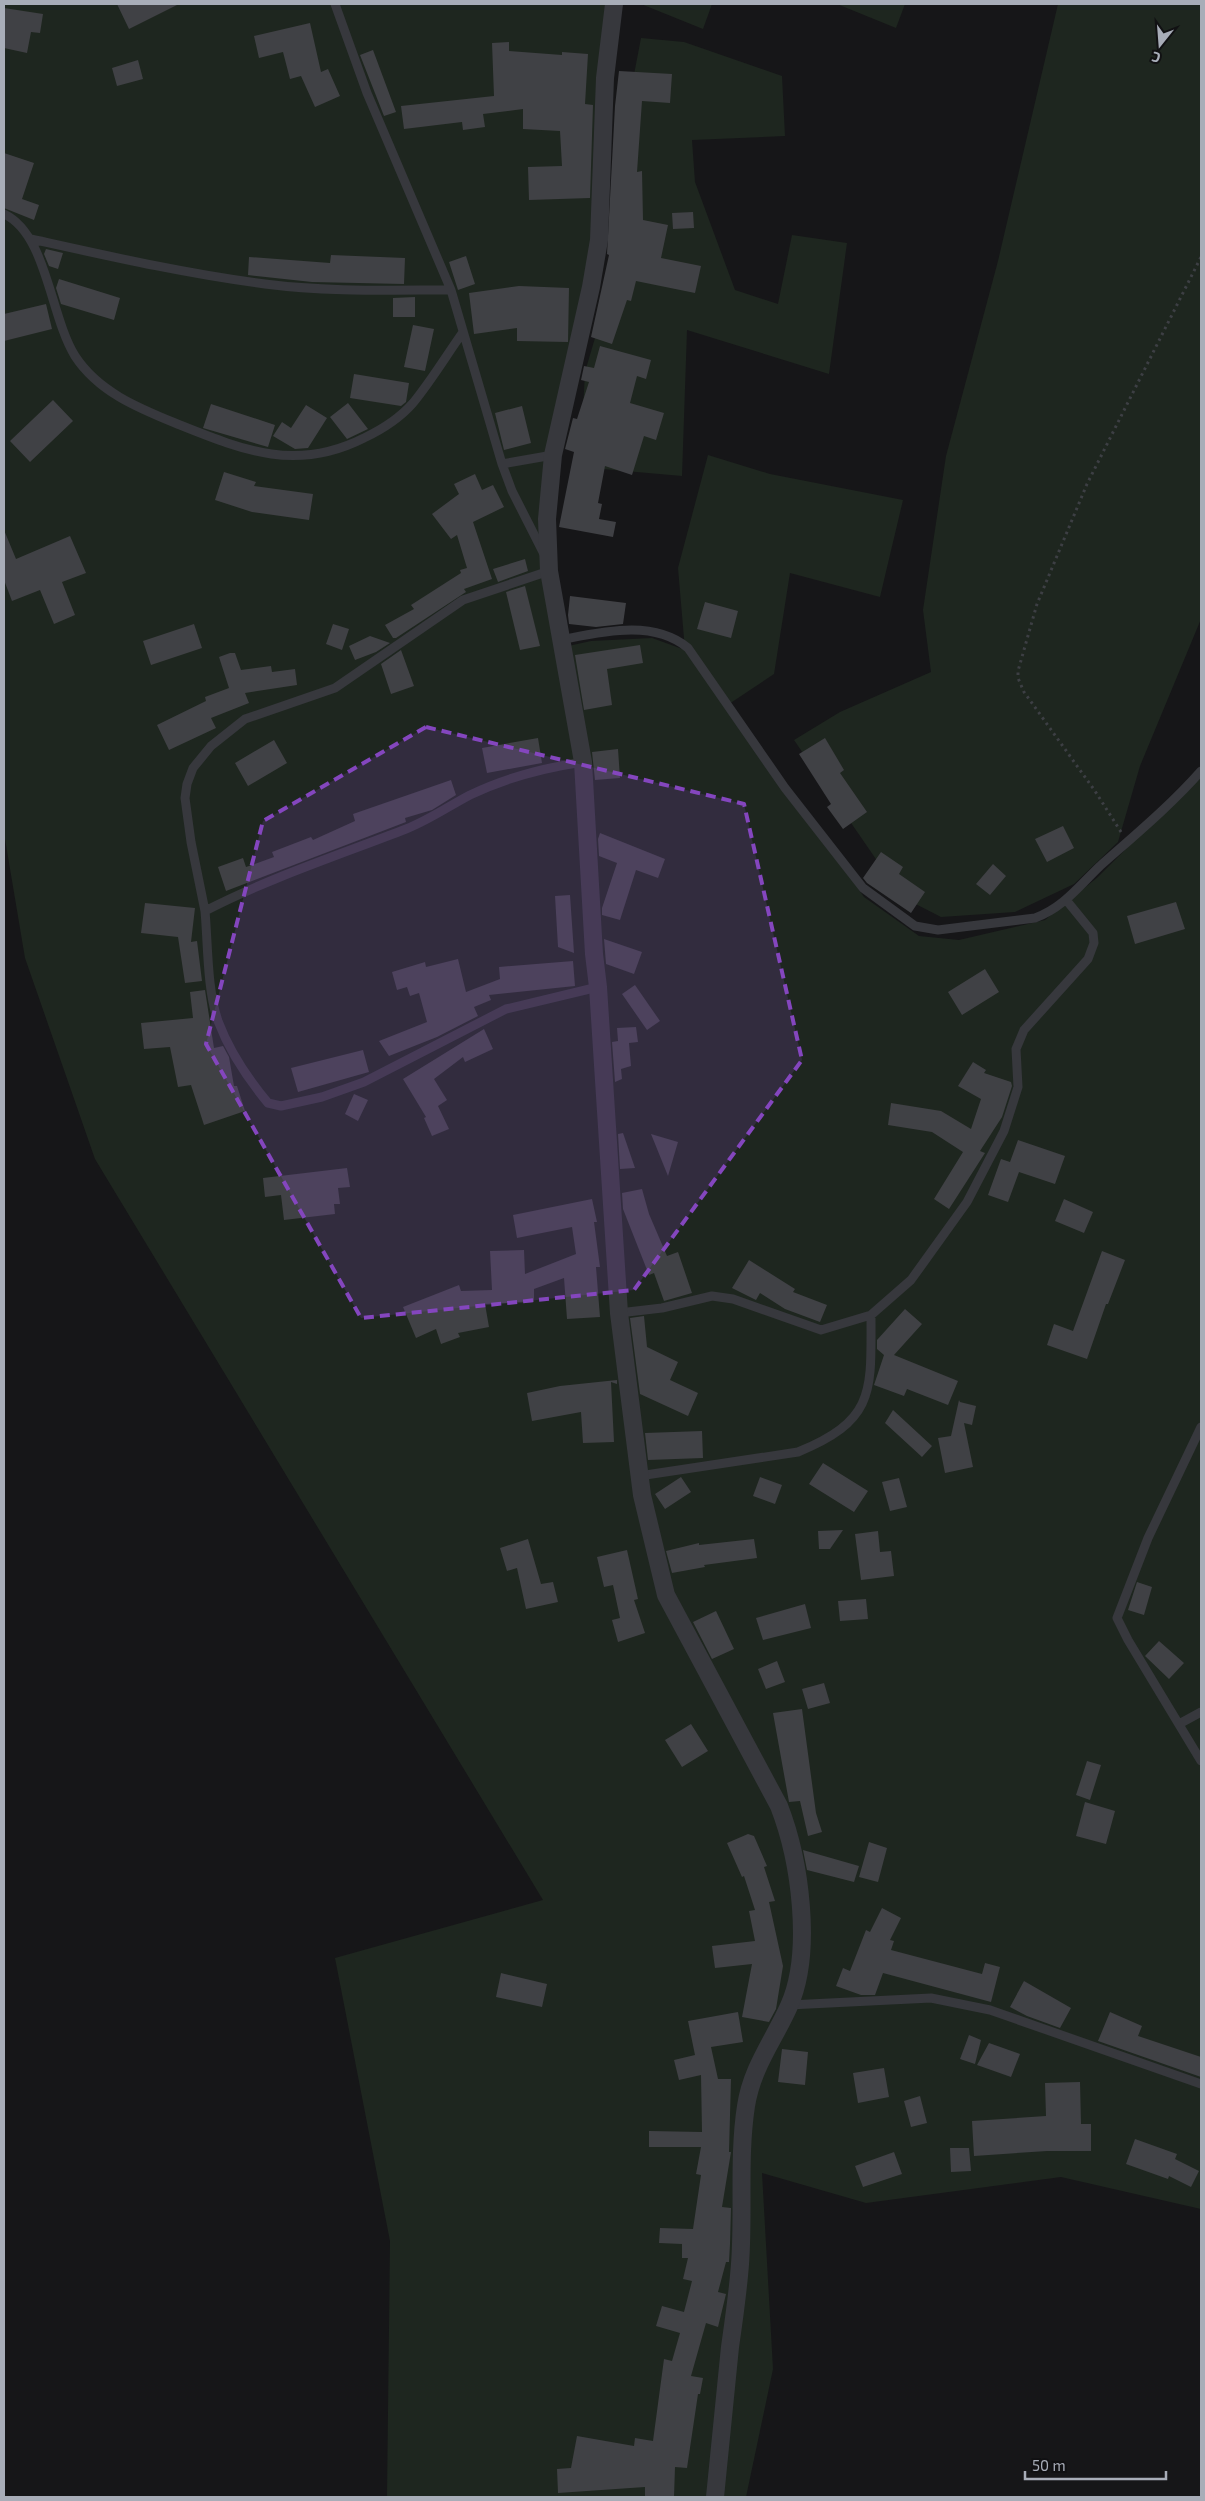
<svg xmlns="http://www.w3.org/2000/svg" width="1205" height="2501" viewBox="0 0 1205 2501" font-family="'Exo 2',sans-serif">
<rect width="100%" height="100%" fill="#161618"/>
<path fill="#1e261f" d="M4 4H610L597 232 549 500 559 648 591 641 652 638 685 650 678 568 708 455 770 474 903 500 880 597 790 573 774 674 729 704 864 897 919 936 959 940 1045 920 1098 877 1156 819 1201 767V2209L1061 2177 866 2203 762 2173 773 2369 746 2497H387L390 2241 335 1958 543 1900 95 1159 25 958 4 833Z
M641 4H712L703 29Z
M837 4H905L896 28Z
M1058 4H1201V619L1140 766 1118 842 1074 884 1015 912 941 917 902 897 794 740 840 712 931 672 923 610 946 456 998 261Z
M641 38 684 42 782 76 785 136 692 140 695 182 735 290 778 304 792 235 847 243 829 374 687 330 682 476 580 467 585 372 612 280 632 85Z"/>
<path fill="#404145" d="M117 4H179L129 29Z
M4 8 43 14 40 33 31 32 27 53 4 48Z
M310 23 321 72 328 69 340 96 315 107 301 76 290 79 283 52 259 58 254 36Z
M509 42V51L562 55V52L588 54 585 104 593 105 590 198 529 200 528 167 562 166 560 131 523 129V109L483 114 485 127 463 130 462 122 404 129 401 106 494 96 492 43Z
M373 50 396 112 384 116 360 55Z
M138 60 143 79 117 86 112 68Z
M619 71 672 74 670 103 642 101 637 172 642 171 643 220 668 225 661 258 701 266 695 293 636 281 631 301 627 300 612 344 591 337 609 255 607 254 615 106Z
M4 153 34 163 22 199 39 205 34 220 4 208Z
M693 212 694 228 673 229 672 213Z
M46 249 63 253 58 269 49 266 44 254Z
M331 255 405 258 404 284 312 282 248 275 249 257 330 263Z
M466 256 475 284 458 290 449 262Z
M59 279 120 298 114 320 61 304 56 288Z
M519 286 569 288 568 342 517 341V328L474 334 469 293Z
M415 297V317H393V298Z
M46 304 52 329 4 341V314Z
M413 325 434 329 425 371 404 367Z
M600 346 651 360 646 379 637 376 630 403 664 413 656 440 644 436 632 475 605 466 598 503 602 504 599 519 616 522 613 537 559 527 574 452 565 449 573 418 577 419 589 382 581 380 584 366 594 368Z
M354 374 409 383 406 402 401 406 350 398Z
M53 400 73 421 30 462 10 441Z
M348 403 368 429 347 439 330 417Z
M211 404 275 425 268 447 203 428Z
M306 405 327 418 308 448 295 449 273 436 282 422 291 428Z
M522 406 531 443 504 450 495 413Z
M224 472 256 482 254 486 313 494 309 520 252 512 215 500Z
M475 474 482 490 493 485 504 507 473 522 492 579 464 589 466 592 396 638H393L385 625 414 609 411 605 461 573 460 570 467 568 457 535 451 539 432 514 459 494 454 484Z
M4 530 16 559 70 536 86 573 62 582 75 615 54 624 40 590 12 601 4 580Z
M525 559 528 571 498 582 493 569Z
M525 586 540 646 520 650 506 592Z
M570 596 626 603 623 624 596 627 569 624 568 615Z
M705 602 738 611 731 638 697 629Z
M194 624 202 648 151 665 143 641Z
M333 624 349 629 342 650 326 644Z
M370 636 390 643 376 652 355 660 349 646Z
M640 645 643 663 607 669 612 705 584 710 575 655Z
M401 650 414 686 391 694 381 664Z
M230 653H235L241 670 271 666 272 672 295 669 297 685 245 693 249 703 211 718 216 728 169 750 157 725 206 701 205 697 229 688 219 657Z
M538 738 542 763 487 773 482 748Z
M825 738 844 770 840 773 867 812 843 829 827 807 831 804 799 754Z
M274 740 287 763 248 786 235 763Z
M618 749 620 778 595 780 592 752Z
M451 780 456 795 432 810 405 818 406 822 226 891 218 867 243 858 246 867 274 857 272 852 311 837 313 840 355 821 353 814Z
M1063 826 1074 848 1047 862 1035 839Z
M600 833 665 859 658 878 636 870 620 920 602 915V908L617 863 599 856 598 839Z
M881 852 903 867 899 874 925 892 911 913 867 883 863 878Z
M993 864 1006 876 990 895 976 884Z
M570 895 574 953 558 947 555 896Z
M1176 902 1185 929 1135 944 1127 916Z
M145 903 195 908 191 942 197 941 202 981 185 983 178 937 141 933Z
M604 939 642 952 634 974 606 964Z
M458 959 466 992 500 979 499 967 573 961 575 986 489 995 491 1000 474 1007 478 1016 437 1037 389 1056 379 1041 427 1022 419 993 410 996 407 987 397 990 392 972 425 962 426 967Z
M985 969 999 992 962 1015 948 992Z
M635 985 660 1021 647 1030 622 994Z
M205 990 214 1048 223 1046 229 1057 234 1086H237L245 1111 204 1125 191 1085 178 1087 170 1047 144 1049 141 1023 193 1018 190 992Z
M636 1027 638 1042 629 1043 631 1066 621 1069 622 1079 615 1082 612 1042 618 1041 617 1028Z
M484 1029 493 1049 465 1062 463 1057 434 1079 447 1100 438 1106 449 1129 432 1136 424 1118 426 1117 403 1079Z
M363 1050 369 1072 298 1092 291 1068Z
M973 1062 986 1070 984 1073 1011 1082 1012 1086 1002 1117 980 1151 985 1153 949 1209 934 1199 963 1152 932 1132 888 1125 891 1103 941 1111 971 1129 981 1099 958 1086Z
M354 1094 368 1100 358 1121 345 1114Z
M623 1133 635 1168 620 1169 618 1134Z
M651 1134 678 1142 668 1176Z
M1018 1140 1065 1156 1055 1184 1019 1172 1008 1202 988 1195 1001 1159 1010 1162Z
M347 1168 350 1187 338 1188 340 1204H334L335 1214 284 1220 281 1195 265 1197 263 1178Z
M642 1189 649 1214 667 1256 678 1252 692 1293 664 1301 654 1273 649 1275 623 1209 622 1193Z
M592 1199 597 1222H594L600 1267H596L600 1317 567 1319 564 1278 534 1289V1302L485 1304 489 1327 458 1333 460 1337 441 1344 436 1329 416 1338 403 1307 459 1285 461 1291 492 1290 490 1251 524 1250 525 1274 576 1254 572 1227 517 1238 513 1215Z
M1064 1199 1093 1212 1084 1233 1055 1221Z
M1102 1251 1125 1260 1108 1304H1106L1087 1359 1047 1345 1054 1324 1073 1331Z
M749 1260 795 1289 793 1292 827 1305 820 1322 785 1309 760 1293 756 1300 732 1288Z
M905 1309 922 1324 894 1355 958 1381 948 1405 907 1389 904 1396 874 1385 884 1355 877 1349V1340Z
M644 1316 647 1347 678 1362 670 1380 698 1393 688 1416 640 1394 630 1318Z
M617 1380V1384L611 1382 614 1442 583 1443 581 1412 532 1421 527 1393 560 1386Z
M959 1400 960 1402 976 1406 972 1425 964 1423 973 1467 945 1473 938 1438 951 1436Z
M893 1410 932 1446 922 1457 885 1423Z
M702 1431 703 1458 648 1460 645 1433Z
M823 1463 868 1491 854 1512 809 1484Z
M681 1477 691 1492 665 1509 655 1494Z
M760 1477 782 1485 775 1504 753 1496Z
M899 1478 907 1507 890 1511 882 1482Z
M843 1530 830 1549H819L818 1531Z
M878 1531 880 1552 891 1551 894 1576 861 1580 855 1534Z
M528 1539 541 1584 553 1582 558 1602 526 1609 517 1568 507 1571 500 1548Z
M754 1539 757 1558 704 1565 705 1567 672 1573 666 1551 699 1543V1545Z
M627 1550 638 1599 634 1600 645 1633 618 1642 612 1620 620 1618 613 1585 604 1587 597 1557Z
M1137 1582 1152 1587 1144 1615 1128 1610Z
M866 1599 868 1619 840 1621 838 1601Z
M805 1604 811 1628 763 1640 756 1618Z
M716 1611 734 1649 712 1659 693 1622Z
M1159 1641 1184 1663 1169 1679 1145 1656Z
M777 1661 785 1682 766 1689 758 1669Z
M824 1683 830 1703 808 1709 802 1689Z
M802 1709 816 1813 822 1832 808 1836 800 1801 789 1802 773 1713Z
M691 1724 708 1751 682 1767 665 1740Z
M1087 1761 1101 1765 1090 1800 1076 1795Z
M1085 1802 1115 1811 1106 1844 1076 1836Z
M748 1834 754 1836 767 1866 764 1867 775 1901 769 1902 783 1966 776 2009 769 2022 742 2017 752 1964 715 1968 712 1946 755 1941 749 1911 755 1910 744 1876 742 1877 727 1843Z
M869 1842 887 1848 878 1882 859 1877Z
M803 1850 859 1866 854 1882 807 1870Z
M882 1908 901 1918 890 1940 894 1941 891 1950 982 1974 985 1963 1000 1967 991 2002 883 1973 875 1995H861L836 1986 843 1968 850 1971 866 1930 870 1932Z
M501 1973 547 1984 542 2007 496 1997Z
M1024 1981 1071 2008 1060 2028 1027 2016 1010 2007Z
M738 2012 743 2042 711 2047 718 2079H731L729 2152H731L722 2207 731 2208 730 2244 729 2262H726L718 2292 726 2294 718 2327 706 2323 691 2376 703 2378 700 2394H698L687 2468 675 2467 674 2497H645V2487L558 2493 557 2469 571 2468 577 2436 634 2446 635 2438 653 2441 664 2359 672 2361 680 2333 656 2326 662 2306 684 2312 692 2281 683 2279 688 2258H682V2244L659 2243 660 2228 693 2229 701 2175 696 2174 701 2147H649V2131L702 2132 701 2075 679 2080 674 2060 695 2055 688 2021Z
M1110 2012 1142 2026 1138 2036 1201 2057V2077L1098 2041Z
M969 2035 981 2040 975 2064 960 2059Z
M989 2043 1020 2054 1011 2077 977 2065Z
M782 2049 808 2052 805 2085 778 2082Z
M884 2068 889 2097 858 2103 853 2073Z
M1080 2082 1081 2124H1091V2151H1047L974 2156 972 2121 1046 2116 1045 2083Z
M920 2096 927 2123 911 2127 904 2101Z
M1135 2139 1177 2154 1175 2159 1199 2171 1191 2187 1169 2176 1168 2179 1126 2164Z
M950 2148H969L971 2171 951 2172Z
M894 2152 902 2174 863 2187 855 2166Z"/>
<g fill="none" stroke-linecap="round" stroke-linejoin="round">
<path stroke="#3d3f44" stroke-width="3" stroke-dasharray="2.5 4" stroke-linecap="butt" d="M1121 832 1095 791 1024 692 1018 678V671L1037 604 1087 484 1201 257"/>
<path stroke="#37383d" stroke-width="9" d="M335 4 367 93 451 290 502 464 512 491 544 554
M4 214C47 234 50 316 75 356 99 393 141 409 180 425 245 451 297 472 364 438 383 429 399 419 413 403 431 381 446 356 463 332
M31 239C108 256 187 274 265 284 327 292 390 290 451 290
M502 464 553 455
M560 640C602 632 653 619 688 648L785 788 863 888 915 926 938 930 1035 918C1063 908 1079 886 1100 866 1135 835 1170 806 1201 771
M583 762C543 768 507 777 470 795 449 806 429 820 406 829 339 855 269 878 205 911 208 945 207 989 218 1021 229 1050 248 1079 268 1103L281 1106 322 1097 364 1082 506 1009 598 987
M205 911 191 842 185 798 187 784 193 768 211 746 245 719 335 688 463 600 549 571
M619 1313 662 1308 712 1296 733 1299 821 1330 871 1315 911 1280 967 1202 1004 1131 1018 1087 1016 1049 1024 1030 1088 959 1094 943 1093 933 1067 901
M1201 1427 1148 1538 1117 1618 1128 1640 1201 1761
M639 1476 798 1452C876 1420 871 1391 871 1315
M1179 1724 1201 1712
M789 2005 931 1998 990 2010 1201 2084"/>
<path stroke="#37383d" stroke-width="18" d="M614 4 605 78 599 240 591 287 553 455 547 519 549 571 583 762 594 954 598 987 619 1313 642 1495 666 1595 779 1806C800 1860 813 1952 789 2006 774 2040 752 2067 746 2106 738 2158 744 2212 740 2264 738 2292 734 2319 730 2347 725 2397 720 2447 715 2497"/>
</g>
<path fill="#8446be" fill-opacity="0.2" stroke="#8446be" stroke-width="4" stroke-dasharray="10 6" stroke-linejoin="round" d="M426 727 744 804 802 1060 634 1290 361 1318 206 1044 263 821Z"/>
<rect width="1205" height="2501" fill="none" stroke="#a8adb8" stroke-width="10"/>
<g transform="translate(1160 45) rotate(197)" stroke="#111113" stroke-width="4" paint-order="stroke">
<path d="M0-4L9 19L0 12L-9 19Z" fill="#a8adb8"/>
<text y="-8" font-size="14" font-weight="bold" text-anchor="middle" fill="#a8adb8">С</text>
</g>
<path d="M1025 2471v8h141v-8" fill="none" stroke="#a8adb8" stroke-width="2.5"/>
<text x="1032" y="2471" font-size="15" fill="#a8adb8" stroke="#111113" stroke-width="4" paint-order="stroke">50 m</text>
</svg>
